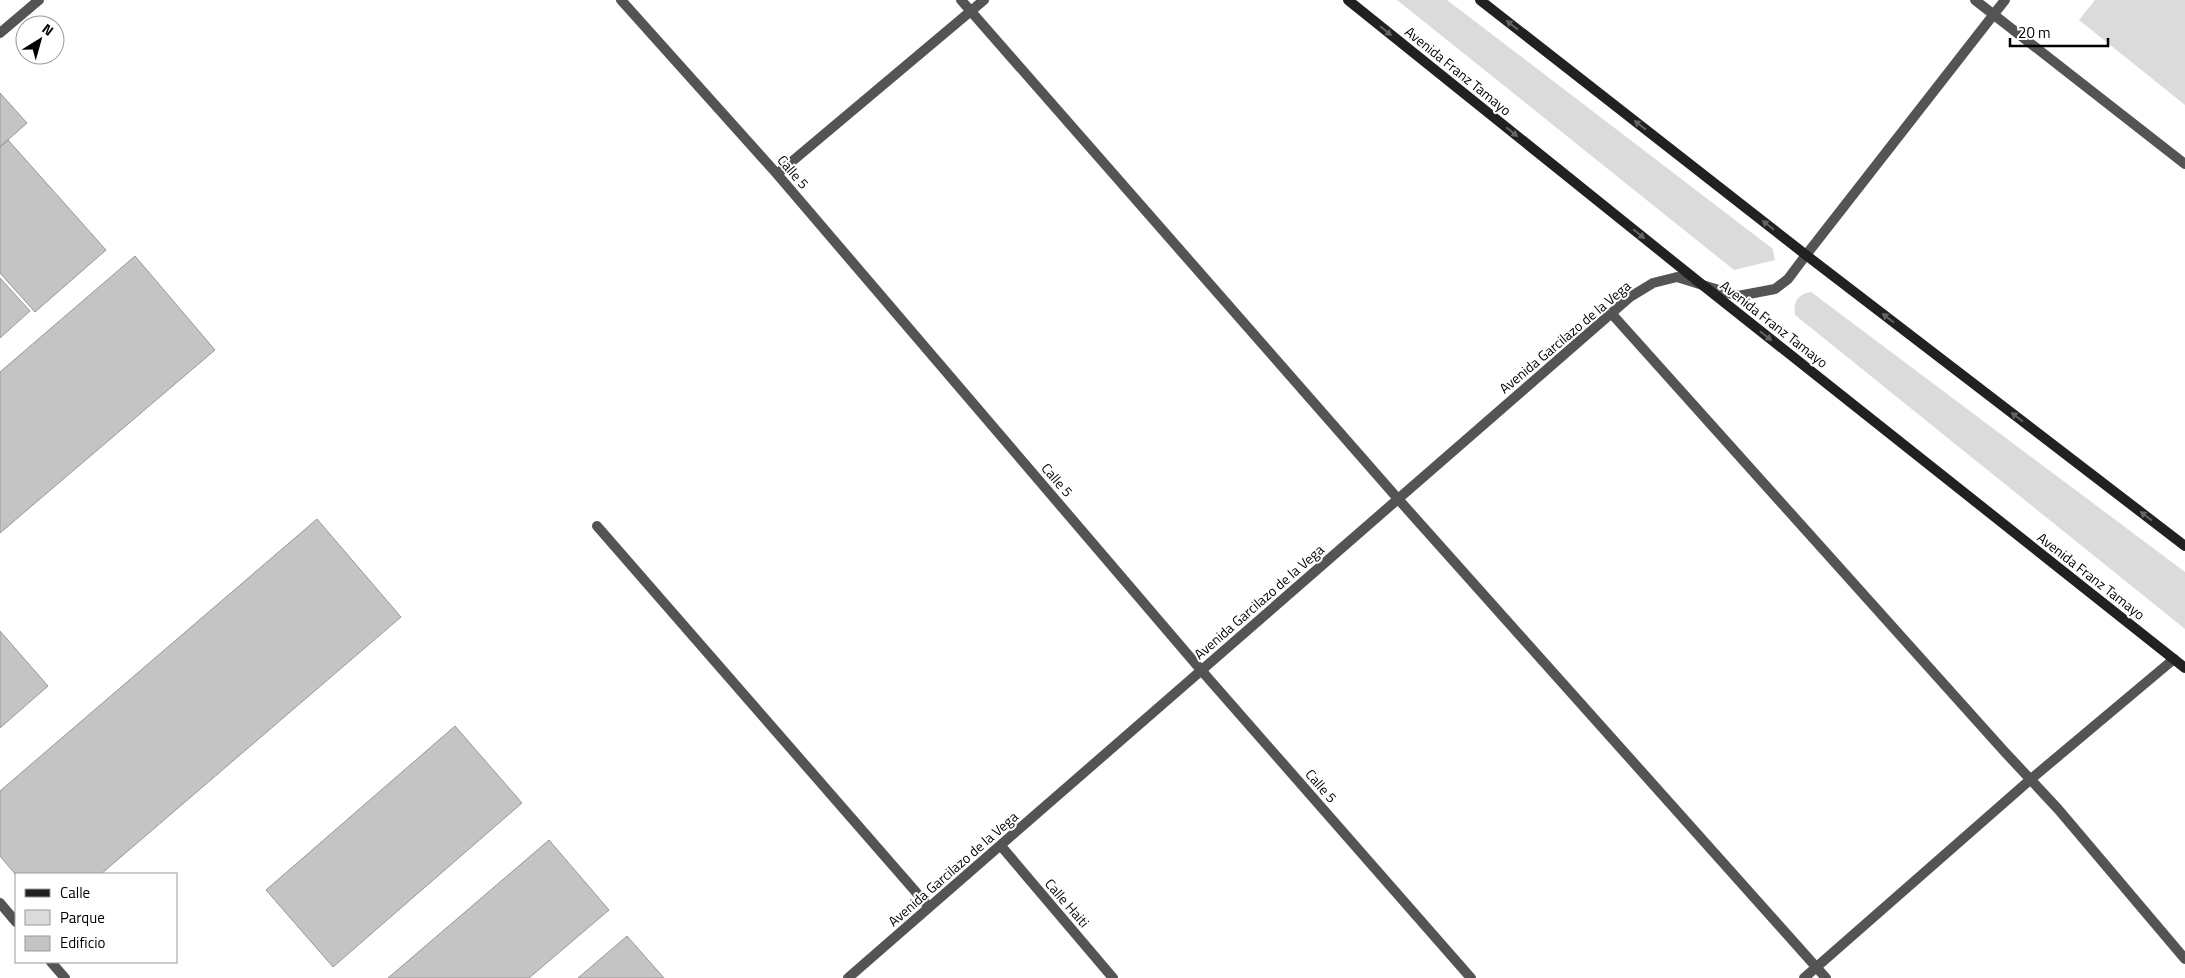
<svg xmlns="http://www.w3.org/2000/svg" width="2185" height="978" viewBox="0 0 2185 978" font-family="'Titillium Web',sans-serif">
<rect width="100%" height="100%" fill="#fff"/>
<path fill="#dbdbdb" d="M1397 0H1447L1773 249 1775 260 1734 270Z
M2095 0H2185V105L2079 20Z
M1811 292 2185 572V629L1795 315C1793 302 1798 294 1811 292Z"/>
<path fill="#c4c4c4" stroke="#989898" d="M0 93 27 123 0 147Z
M8 140 106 250 35 312 0 273V147Z
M135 256 215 350 0 533V372Z
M0 278 30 311 0 338Z
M317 519 401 617 101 874 16 875 0 856V791Z
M0 631 48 686 0 728Z
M455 726 522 803 333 967 266 890Z
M549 840 609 910 529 978H388Z
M627 936 664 978H578Z"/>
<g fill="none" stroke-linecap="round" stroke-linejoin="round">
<path stroke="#545454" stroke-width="10" d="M0 33 39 0
M597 526 929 907"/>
<path stroke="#545454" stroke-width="10" d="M621 0 777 174 1201 670 1471 978
M961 0 1399 500 1826 978
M1975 0 2185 164
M777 174 984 0
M1806 255 2005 0
M1611 313 2003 750 2058 809 2185 959
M1001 846 1113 978
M0 903 16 922
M51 962 65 978
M1804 978 2031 779 2174 659"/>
<path stroke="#545454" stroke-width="10" d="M848 978 1630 297 1653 283 1677 277 1738 296 1775 289 1788 279 1806 255"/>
<path stroke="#212121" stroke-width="10" d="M1348 0 1700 283 2185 668
M1480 0 1806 255 2185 546"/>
</g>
<defs><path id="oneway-solid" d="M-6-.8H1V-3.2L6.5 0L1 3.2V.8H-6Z" transform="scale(1.25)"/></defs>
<g fill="#646464">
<use href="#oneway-solid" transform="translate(1512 25) rotate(-142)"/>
<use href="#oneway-solid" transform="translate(1386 31) rotate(39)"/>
<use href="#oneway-solid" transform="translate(1640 125) rotate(-142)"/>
<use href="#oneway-solid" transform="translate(1512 132) rotate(39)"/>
<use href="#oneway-solid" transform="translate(1768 225) rotate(-142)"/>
<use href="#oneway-solid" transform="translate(1639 234) rotate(39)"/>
<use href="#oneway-solid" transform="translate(1888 318) rotate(-143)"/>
<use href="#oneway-solid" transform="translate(1766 336) rotate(38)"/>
<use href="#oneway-solid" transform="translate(2017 417) rotate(-143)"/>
<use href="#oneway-solid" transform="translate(2146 516) rotate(-143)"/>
</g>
<g text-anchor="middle" stroke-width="4" stroke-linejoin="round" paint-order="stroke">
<g font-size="14" fill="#000" stroke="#fff">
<text transform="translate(1458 71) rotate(39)" y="5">Avenida Franz Tamayo</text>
<text transform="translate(793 172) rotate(49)" y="5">Calle 5</text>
<text transform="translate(1774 324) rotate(38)" y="5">Avenida Franz Tamayo</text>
<text transform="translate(1565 337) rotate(-40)" y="5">Avenida Garcilazo de la Vega</text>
<text transform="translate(1057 480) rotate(49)" y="5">Calle 5</text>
<text transform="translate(2091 576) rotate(38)" y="5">Avenida Franz Tamayo</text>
<text transform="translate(1259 602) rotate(-41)" y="5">Avenida Garcilazo de la Vega</text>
<text transform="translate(1321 786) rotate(49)" y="5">Calle 5</text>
<text transform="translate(953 869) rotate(-41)" y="5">Avenida Garcilazo de la Vega</text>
<text transform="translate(1067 903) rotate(49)" y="5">Calle Haiti</text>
</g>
</g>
<rect x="15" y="873" width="162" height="90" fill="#ffffff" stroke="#999999"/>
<rect x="25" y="889" width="25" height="8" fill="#212121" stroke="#999999"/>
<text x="60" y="898" font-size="15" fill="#000000">Calle</text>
<rect x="25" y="910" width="25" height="15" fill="#dbdbdb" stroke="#999999"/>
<text x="60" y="923" font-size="15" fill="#000000">Parque</text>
<rect x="25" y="936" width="25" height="15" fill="#c4c4c4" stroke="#999999"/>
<text x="60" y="948" font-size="15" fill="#000000">Edificio</text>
<g transform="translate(40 40) rotate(37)"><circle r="24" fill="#ffffff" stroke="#999999"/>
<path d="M0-4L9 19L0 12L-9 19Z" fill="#000000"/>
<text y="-8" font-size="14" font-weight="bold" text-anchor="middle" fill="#000000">N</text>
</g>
<path d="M2010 38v8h98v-8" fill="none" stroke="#000000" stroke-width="2.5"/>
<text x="2018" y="38" font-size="15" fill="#000000" stroke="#ffffff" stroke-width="4" paint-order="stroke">20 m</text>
</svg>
